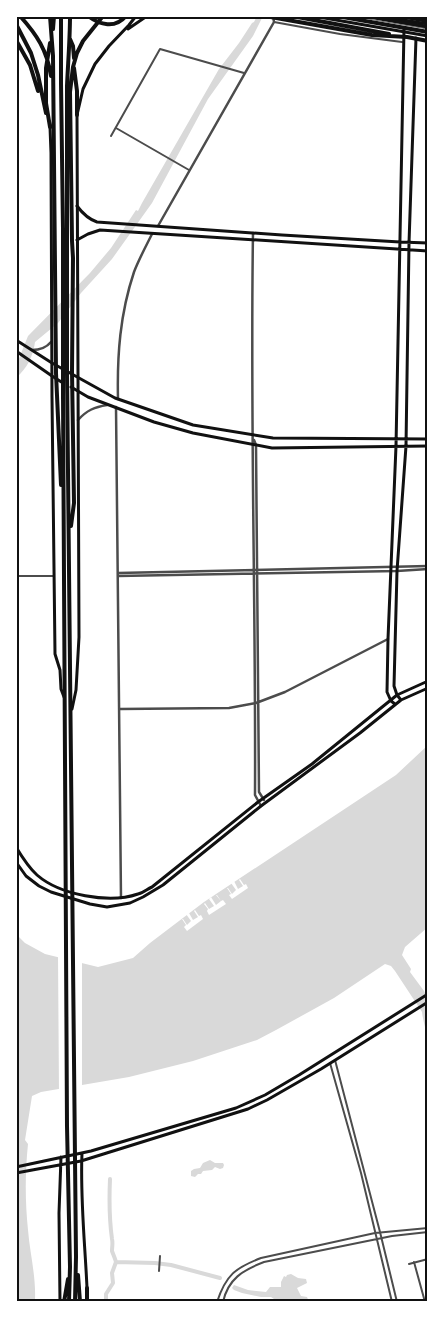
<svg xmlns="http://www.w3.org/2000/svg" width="444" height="1318" viewBox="0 0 444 1318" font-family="'Noto Sans',sans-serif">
<rect width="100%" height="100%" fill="#fff"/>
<path fill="#d9d9d9" d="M257 16H263L253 36 208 99 152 203 112 259 81 293 58 323 35 342C33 357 27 368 16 378V366L28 336 90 273 111 248 136 210 138 211 142 203 219 69 239 43 252 23 254 22Z
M428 544V927L405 947 402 955 411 969 410 972 424 991 428 1000V1042C427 1032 423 1022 422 1012L395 971 391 966 385 964 334 998 276 1030 257 1040 193 1061 129 1077 41 1092 32 1096 25 1140 28 1144C25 1173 25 1201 28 1230 30 1254 36 1276 35 1300V1302H16V934L25 943 45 954 98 967 133 958 150 943 204 902 396 775 427 746Z
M210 1160 215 1163H223L224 1165 223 1168 220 1169 215 1167 212 1170 203 1171 201 1174H198L195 1177 191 1176V1171L194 1169 200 1168 203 1163Z
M291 1274 298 1278 306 1279 307 1283 297 1288 301 1296 307 1297 309 1302H288L282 1300 277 1301 271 1297H261L242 1293 234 1290 232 1288 234 1285 248 1290 266 1292 270 1287H281V1282L284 1276 286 1277 287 1275Z"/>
<path fill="#fff" d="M240 879 244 885 246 884 248 888 232 899 229 895 231 894 227 888H228L232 894 236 890 231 883 234 881 238 889 243 886 239 880Z
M216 895H217L221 901 223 900 226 904 209 915 207 911 208 909 204 904 205 903 209 909 214 906 209 899 211 897 216 905 221 901Z
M195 910 199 916 201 915 203 919 187 931 184 927 186 925 182 919H183L187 925 191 921 186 914 189 913 193 920 198 917 194 911Z
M58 955 82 960V1088L59 1093Z"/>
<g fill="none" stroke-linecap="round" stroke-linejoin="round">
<path stroke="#d9d9d9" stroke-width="4" d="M116 1262 155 1263 171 1265 220 1278
M106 1302V1294L113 1283 112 1273 116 1262C115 1258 113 1254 112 1251 112 1247 113 1243 112 1239 109 1217 109 1201 110 1179"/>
<path stroke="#4c4c4c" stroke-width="2" d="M274 22 340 34 402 42
M116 128 189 170
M111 136 160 49 244 73
M16 576H54
M335 1060 380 1232 397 1302
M330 1063 361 1173 392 1302
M414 1262 425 1302
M409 1264 428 1259
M159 1271 160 1256
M217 1302C226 1275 235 1268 261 1258L375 1233 428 1228
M223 1302C228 1279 243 1270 264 1262L392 1236 428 1232"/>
<path stroke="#4c4c4c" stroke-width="2.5" d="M158 226 274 22 273 16
M253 233C250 421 256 608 255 795L261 806
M32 350C40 350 46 348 51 342
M118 399C117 355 120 314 134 272 139 259 146 246 152 234
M116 407 121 898
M78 420C87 410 95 407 107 405
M254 440 256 445 259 792 264 800
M118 573 428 566
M118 576 397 571 428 569
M120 709 229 708 256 703 285 692 388 639"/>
<path stroke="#111" stroke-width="3" d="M77 206C83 214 88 219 97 222L282 235 400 242 428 243
M77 240 88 234 100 230 428 251
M16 340 52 363 115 398 193 425 273 438 428 439
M16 351 52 376 63 383
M71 387 88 397 154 422 193 433 272 448 428 446
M401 700 397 695 394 686 397 571 406 446 409 243 416 38
M395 704 391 701 387 692 388 639 396 446 404 29
M16 847C22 857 28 867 37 875 60 895 109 904 138 894 143 893 147 889 152 887L258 802 312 764 397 695 428 681
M16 862 26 876 39 886 51 892 90 904 107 907 130 903 143 897 163 885 261 806 360 733 401 700 428 688
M82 1153C80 1198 85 1243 87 1288
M16 1167 91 1151 236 1108 265 1095 299 1075 428 994
M16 1173 81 1161 248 1109 267 1100 321 1069 428 1002
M60 1302 59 1213 61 1157"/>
<path stroke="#111" stroke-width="3" d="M313 16 428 36
M379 16 428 24
M128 29 147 16
M50 127 51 153 52 397 55 654 60 670 61 689 64 697
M72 709 76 690 79 637 77 115 83 89 95 64 109 46 129 25 136 16"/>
<path stroke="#111" stroke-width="4" d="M20 16C37 35 47 50 51 76
M50 16 53 56 56 373 61 485
M61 16V83L63 229V394L67 1126 70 1267 69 1302
M70 16C70 39 68 63 67 86V373L76 1257 75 1302
M88 16C100 25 115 29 126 16
M265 16 372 35 407 37 428 41
M292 16 389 34
M337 16 428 32
M366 16 428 27
M400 16 428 21
M16 24 31 53 38 75 46 113
M53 29 54 16
M70 39 73 46 74 58
M16 40 30 65 38 91
M74 68 77 91V115
M50 127 46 103V68L50 43
M71 526 74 503 72 371 73 258 72 241 70 92 73 67 77 53 83 41 103 16
M78 1275 80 1302
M64 1302 68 1279
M87 1302V1288"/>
<path stroke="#707070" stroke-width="1" d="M350 16 428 29"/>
</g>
<rect width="444" height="1318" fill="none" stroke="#ffffff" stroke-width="35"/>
<rect x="18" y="18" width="408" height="1282" fill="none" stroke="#111" stroke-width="2"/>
</svg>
